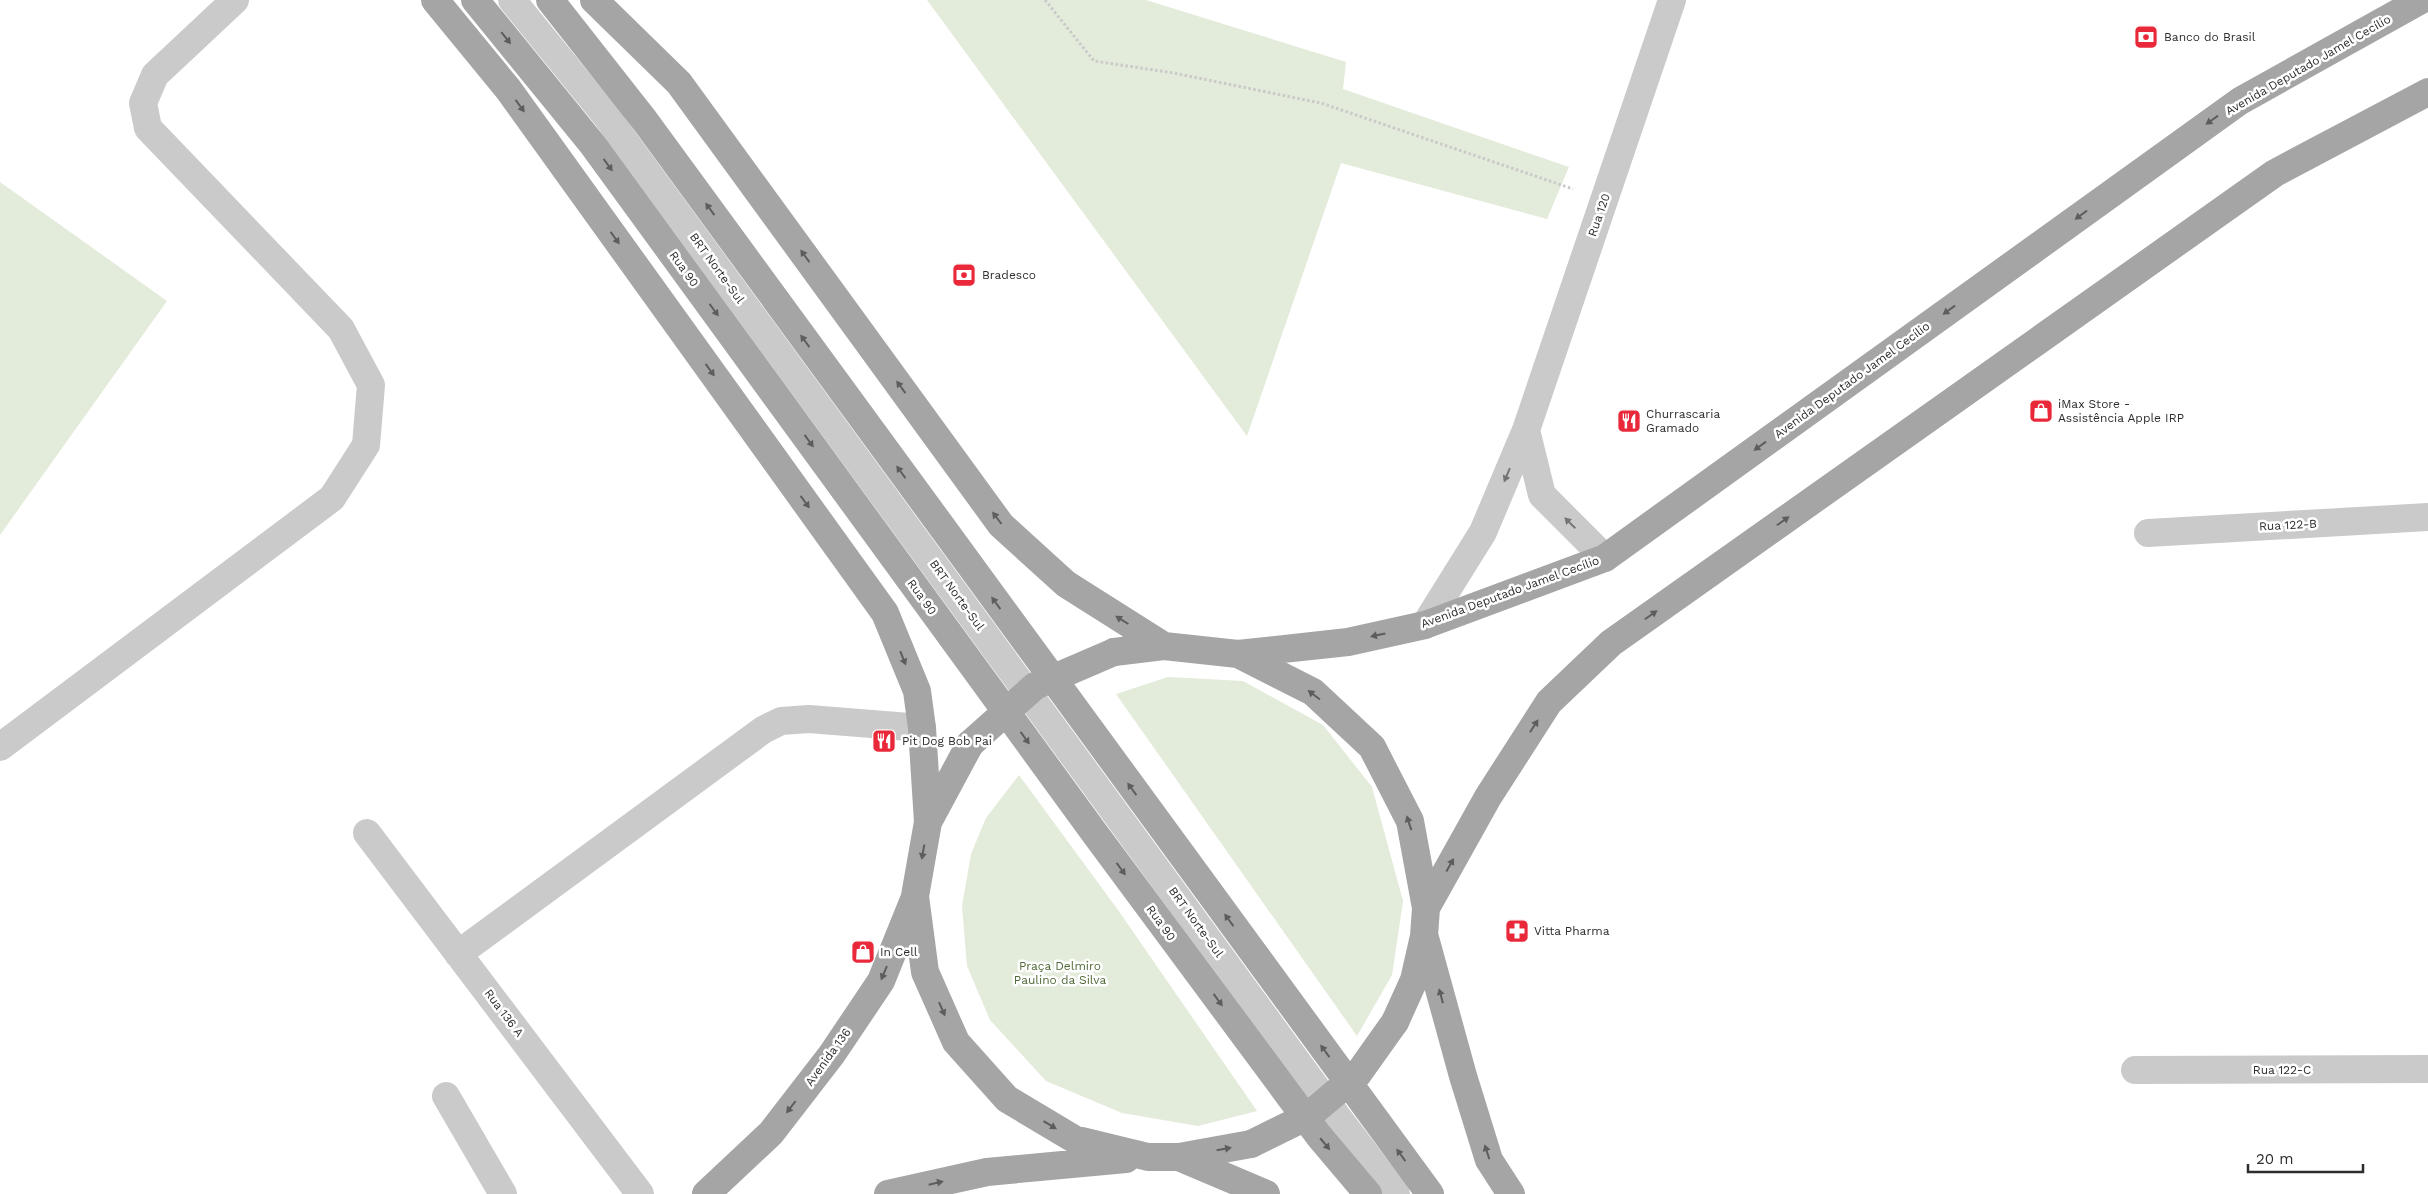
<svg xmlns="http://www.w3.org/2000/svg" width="2428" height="1194" viewBox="0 0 2428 1194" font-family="'Work Sans',sans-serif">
<rect width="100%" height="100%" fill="#fff"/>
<path fill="#e3ebda" d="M927 0H1146L1346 62 1343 89 1569 167 1547 219 1341 163 1247 436Z
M0 182 167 301 0 535Z
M1168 677 1243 681 1323 725 1372 787 1403 901 1392 975 1357 1036 1116 694Z
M1019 775 1118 910 1257 1111 1198 1126 1122 1113 1046 1081 990 1020 967 966 962 906 971 854 986 818Z"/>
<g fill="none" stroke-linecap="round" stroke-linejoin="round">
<path stroke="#cacaca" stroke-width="3" stroke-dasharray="2.5 2.5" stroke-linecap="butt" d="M1045 0 1094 61 1174 73 1321 103 1573 189"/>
<path stroke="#cacaca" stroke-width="28" d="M512 0 607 117 1339 1119 1396 1194
M1526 430 1542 495 1605 558
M2148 533 2428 517
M1425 625 1483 532 1526 430 1672 0
M0 747 332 498 366 445 371 385 341 329 148 128 143 103 155 75 235 0
M367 833 640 1194
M458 954 763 730 781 721 809 719 922 728
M2135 1070 2428 1069
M446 1096 503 1194"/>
<path stroke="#a5a5a5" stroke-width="28" d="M435 0 508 89 885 613 917 691 922 728 928 822
M475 0 593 145 1093 831 1319 1136 1368 1194
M550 0 645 121 1430 1194
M594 0 679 83 1001 525 1066 584 1164 646
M1114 652 1164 646 1238 654 1313 692 1372 747 1410 821 1426 908 1424 936 1414 980 1395 1022
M1238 654 1348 642 1425 625 1605 558 2240 101 2421 0
M970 744 928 822 915 896 925 972 956 1042 1007 1099 1074 1139 1148 1157H1179L1251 1144
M1426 908 1488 797 1549 702 1611 643 2275 173 2428 92
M1425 938 1463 1076 1489 1160 1511 1194
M1179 1157 1266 1194
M706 1194 771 1133 832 1054 881 981 915 897
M888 1194 987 1172 1126 1159"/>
<path stroke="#a5a5a5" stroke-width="28" d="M970 744 1035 686 1114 652
M1251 1144 1308 1116 1358 1074 1395 1022"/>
</g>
<defs><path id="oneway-solid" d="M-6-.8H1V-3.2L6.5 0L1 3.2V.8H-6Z" transform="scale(1.25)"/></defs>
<g fill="#5d5d5d">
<use href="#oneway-solid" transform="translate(506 38) rotate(51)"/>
<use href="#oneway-solid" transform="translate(520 106) rotate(54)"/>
<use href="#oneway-solid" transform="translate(2212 120) rotate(144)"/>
<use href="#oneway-solid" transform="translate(608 165) rotate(54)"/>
<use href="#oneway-solid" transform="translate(710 209) rotate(-126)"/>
<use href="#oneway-solid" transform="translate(2081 215) rotate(144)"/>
<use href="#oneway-solid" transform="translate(615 238) rotate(54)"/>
<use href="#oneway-solid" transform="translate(805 256) rotate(-126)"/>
<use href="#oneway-solid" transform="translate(714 310) rotate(54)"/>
<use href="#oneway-solid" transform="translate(1949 310) rotate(144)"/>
<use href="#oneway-solid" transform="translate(805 341) rotate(-126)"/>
<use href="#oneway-solid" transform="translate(710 370) rotate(54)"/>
<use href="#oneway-solid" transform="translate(901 387) rotate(-126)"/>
<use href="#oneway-solid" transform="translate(809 441) rotate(54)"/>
<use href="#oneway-solid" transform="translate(1760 446) rotate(144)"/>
<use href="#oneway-solid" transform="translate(901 472) rotate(-126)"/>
<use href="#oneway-solid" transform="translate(805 502) rotate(54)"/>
<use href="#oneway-solid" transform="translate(997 518) rotate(-127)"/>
<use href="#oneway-solid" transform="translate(1783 521) rotate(-35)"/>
<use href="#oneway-solid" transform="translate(996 603) rotate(-126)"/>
<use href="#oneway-solid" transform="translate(1651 615) rotate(-35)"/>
<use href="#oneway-solid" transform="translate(1122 620) rotate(-148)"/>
<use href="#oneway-solid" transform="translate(1378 635) rotate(168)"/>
<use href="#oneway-solid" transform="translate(903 658) rotate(68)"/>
<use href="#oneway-solid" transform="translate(1314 695) rotate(-143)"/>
<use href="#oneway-solid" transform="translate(1534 726) rotate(-57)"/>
<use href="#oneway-solid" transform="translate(1025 738) rotate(54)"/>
<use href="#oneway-solid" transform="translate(1132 789) rotate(-126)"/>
<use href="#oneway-solid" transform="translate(1409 823) rotate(-108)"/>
<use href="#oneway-solid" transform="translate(923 852) rotate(100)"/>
<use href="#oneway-solid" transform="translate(1450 865) rotate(-61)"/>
<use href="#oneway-solid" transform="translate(1121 869) rotate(54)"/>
<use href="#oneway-solid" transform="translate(1229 920) rotate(-126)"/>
<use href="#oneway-solid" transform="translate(884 973) rotate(113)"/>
<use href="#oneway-solid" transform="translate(1441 996) rotate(-105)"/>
<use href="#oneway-solid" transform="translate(1218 1000) rotate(54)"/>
<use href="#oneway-solid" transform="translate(942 1009) rotate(66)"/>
<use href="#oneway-solid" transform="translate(1325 1051) rotate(-126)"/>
<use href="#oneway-solid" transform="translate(791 1107) rotate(128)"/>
<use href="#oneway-solid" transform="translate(1050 1125) rotate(31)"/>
<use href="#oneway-solid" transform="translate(1325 1144) rotate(50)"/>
<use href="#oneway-solid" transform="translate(1224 1149) rotate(-10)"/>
<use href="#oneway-solid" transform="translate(1487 1152) rotate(-108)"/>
<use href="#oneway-solid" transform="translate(1401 1155) rotate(-126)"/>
<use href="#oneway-solid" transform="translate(936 1183) rotate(-13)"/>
</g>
<g fill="#747474">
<use href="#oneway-solid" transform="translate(1507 475) rotate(113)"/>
<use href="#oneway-solid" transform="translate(1570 523) rotate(-135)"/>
</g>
<defs>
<g id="bank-square" transform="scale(1.25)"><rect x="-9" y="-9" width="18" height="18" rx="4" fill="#e9293a" stroke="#fff"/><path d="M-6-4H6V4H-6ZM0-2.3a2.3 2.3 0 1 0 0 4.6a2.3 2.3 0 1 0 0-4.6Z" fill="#fff"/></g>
<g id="shop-square" transform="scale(1.25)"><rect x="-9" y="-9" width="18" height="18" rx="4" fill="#e9293a" stroke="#fff"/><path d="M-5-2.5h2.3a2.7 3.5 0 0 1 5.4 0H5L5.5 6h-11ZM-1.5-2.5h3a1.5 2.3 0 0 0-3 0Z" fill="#fff"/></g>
<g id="restaurant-square" transform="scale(1.25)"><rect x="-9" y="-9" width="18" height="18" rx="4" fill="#e9293a" stroke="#fff"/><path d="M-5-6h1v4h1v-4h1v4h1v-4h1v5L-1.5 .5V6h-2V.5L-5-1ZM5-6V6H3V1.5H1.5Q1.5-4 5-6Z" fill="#fff"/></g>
<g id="pharmacy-square" transform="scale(1.25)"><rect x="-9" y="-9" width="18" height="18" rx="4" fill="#e9293a" stroke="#fff"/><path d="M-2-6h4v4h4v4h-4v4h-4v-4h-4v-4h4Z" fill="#fff"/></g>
</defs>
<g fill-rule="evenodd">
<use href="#bank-square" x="2146" y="37"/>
<use href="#bank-square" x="964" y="275"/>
<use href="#shop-square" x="2041" y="411"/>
<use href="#restaurant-square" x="1629" y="421"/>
<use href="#restaurant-square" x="884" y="741"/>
<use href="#pharmacy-square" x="1517" y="931"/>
<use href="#shop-square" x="863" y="952"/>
</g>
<g text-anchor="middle" stroke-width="5" stroke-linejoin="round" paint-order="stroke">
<g font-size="12" fill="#2d2d2d" stroke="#fff" text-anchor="start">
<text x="2164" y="41">Banco do Brasil</text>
<text x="982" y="279">Bradesco</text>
<text x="2058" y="408">iMax Store -<tspan x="2058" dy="14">Assistência Apple IRP</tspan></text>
<text x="1646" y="418">Churrascaria<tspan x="1646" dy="14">Gramado</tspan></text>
<text x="902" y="745">Pit Dog Bob Pai</text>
<text x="1534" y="935">Vitta Pharma</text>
<text x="880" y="956">In Cell</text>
</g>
<g font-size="12" fill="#2d2d2d" stroke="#fff">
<text transform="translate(2308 65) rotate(-30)" y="4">Avenida Deputado Jamel Cecílio</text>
<text transform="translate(1599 215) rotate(-71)" y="4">Rua 120</text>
<text transform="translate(717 268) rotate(54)" y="4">BRT Norte-Sul</text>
<text transform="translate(684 269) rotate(54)" y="4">Rua 90</text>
<text transform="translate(1852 380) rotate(-36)" y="4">Avenida Deputado Jamel Cecílio</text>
<text transform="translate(2288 525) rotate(-3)" y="4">Rua 122-B</text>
<text transform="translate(1510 592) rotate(-20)" y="4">Avenida Deputado Jamel Cecílio</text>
<text transform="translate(957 595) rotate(54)" y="4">BRT Norte-Sul</text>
<text transform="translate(922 597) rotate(54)" y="4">Rua 90</text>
<text transform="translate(1196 922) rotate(54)" y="4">BRT Norte-Sul</text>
<text transform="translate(1161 923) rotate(54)" y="4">Rua 90</text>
<text transform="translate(504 1013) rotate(53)" y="4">Rua 136 A</text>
<text transform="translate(828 1057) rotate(-54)" y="4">Avenida 136</text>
<text x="2282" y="1074">Rua 122-C</text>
</g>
<g font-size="12" fill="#516939" stroke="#fff">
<text x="1060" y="970">Praça Delmiro<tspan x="1060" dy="14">Paulino da Silva</tspan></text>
</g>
</g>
<path d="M2248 1164v8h115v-8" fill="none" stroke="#2d2d2d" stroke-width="2.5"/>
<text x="2256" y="1164" font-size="15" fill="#2d2d2d" stroke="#ffffff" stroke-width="4" paint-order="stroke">20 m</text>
</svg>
